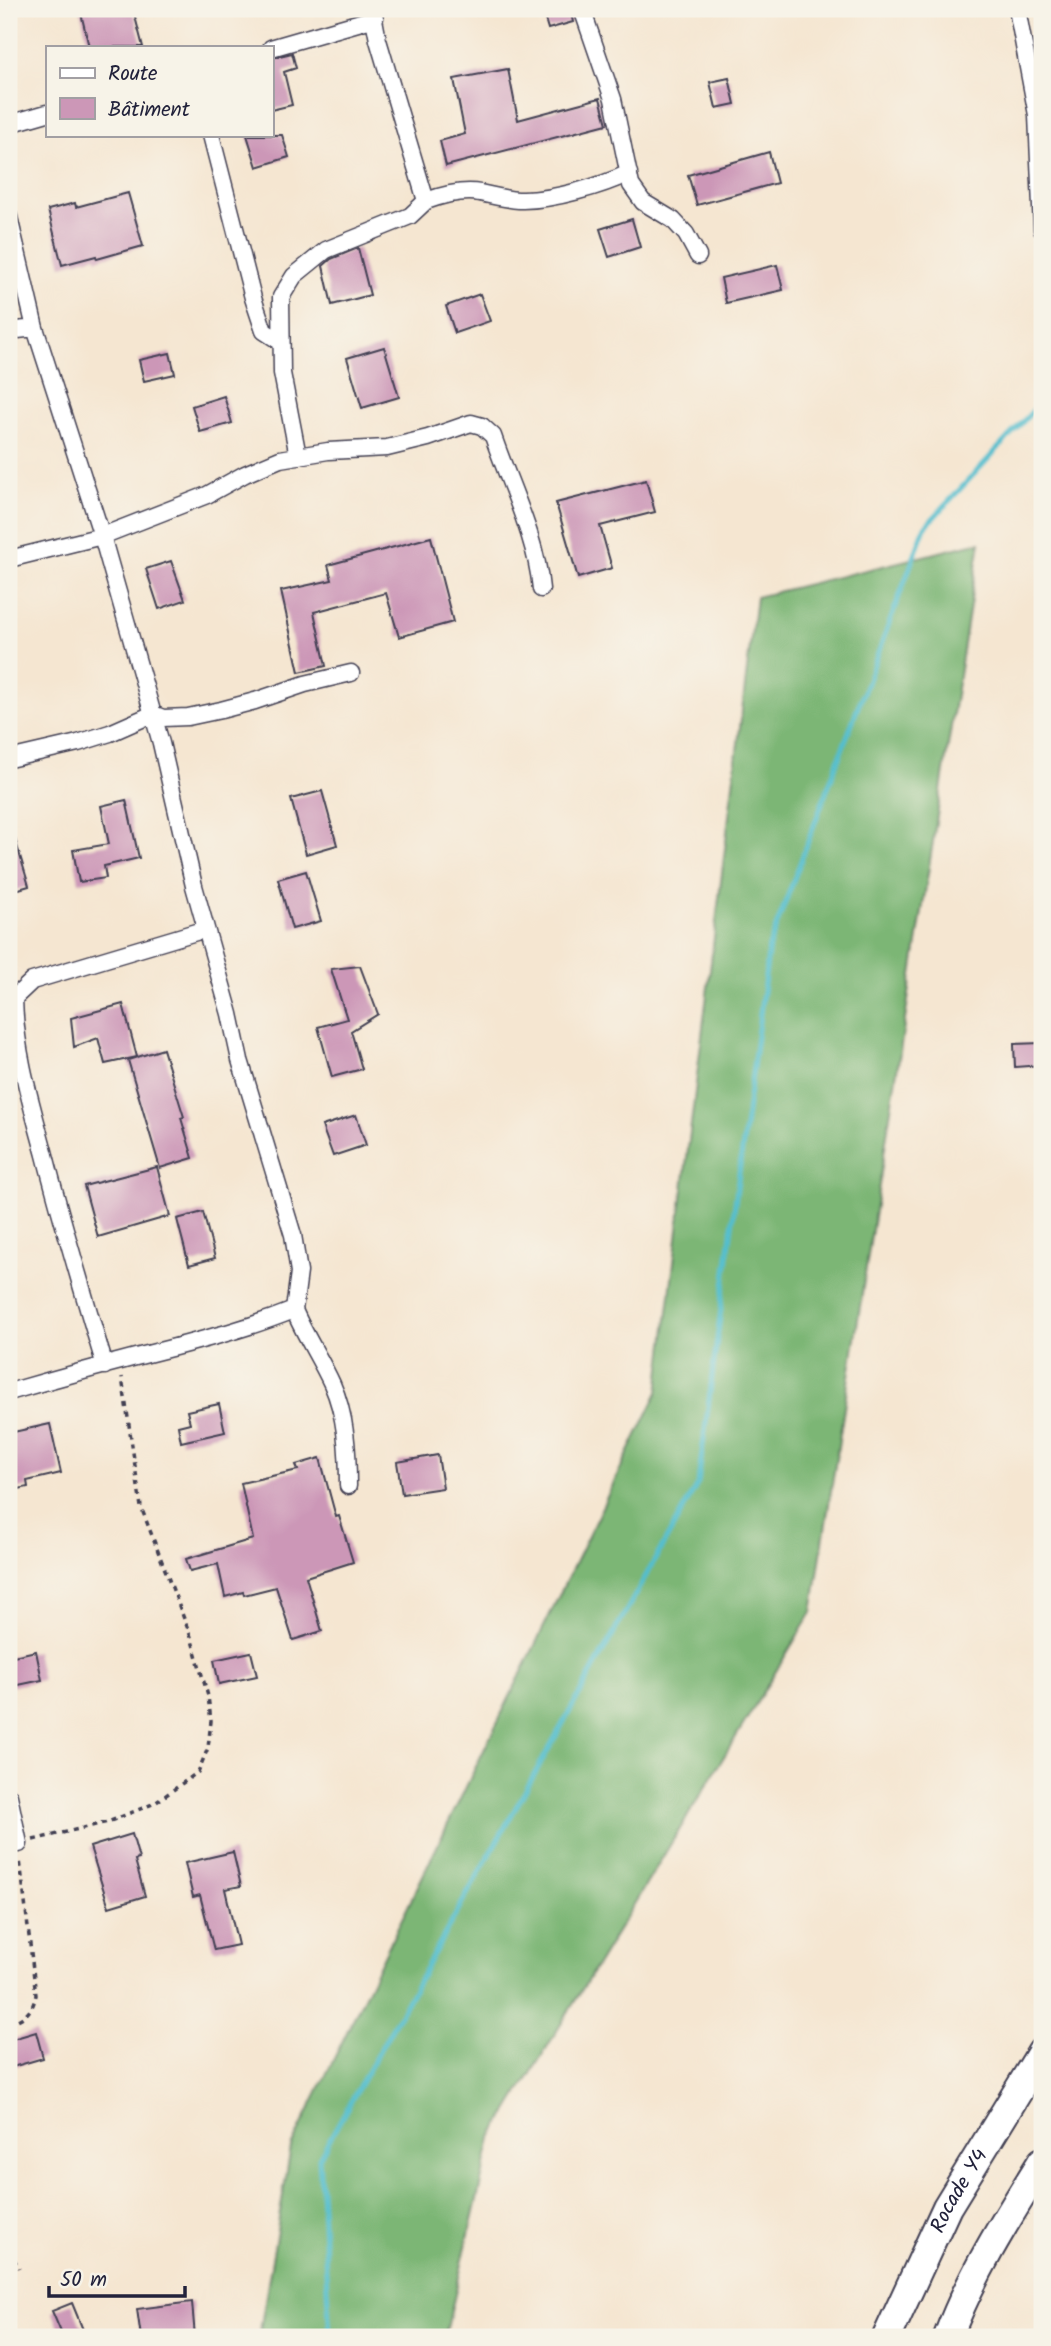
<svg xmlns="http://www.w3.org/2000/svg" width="1051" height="2346" viewBox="0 0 1051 2346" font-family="Kalam,sans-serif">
<rect width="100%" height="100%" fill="#f7f3e8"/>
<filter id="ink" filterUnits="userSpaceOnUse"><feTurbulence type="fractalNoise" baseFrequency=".0143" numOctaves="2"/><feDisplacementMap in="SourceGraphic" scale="14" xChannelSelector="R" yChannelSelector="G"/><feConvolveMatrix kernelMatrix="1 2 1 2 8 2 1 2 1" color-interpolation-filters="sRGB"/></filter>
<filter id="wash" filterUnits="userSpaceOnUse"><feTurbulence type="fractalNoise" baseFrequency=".00686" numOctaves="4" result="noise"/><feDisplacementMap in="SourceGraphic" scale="28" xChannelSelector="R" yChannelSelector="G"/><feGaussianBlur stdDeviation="1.57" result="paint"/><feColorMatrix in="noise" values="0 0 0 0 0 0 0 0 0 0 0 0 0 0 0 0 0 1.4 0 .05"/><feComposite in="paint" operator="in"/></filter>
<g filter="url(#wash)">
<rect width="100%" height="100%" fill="#f5e6d1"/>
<path fill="#7bb674" stroke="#4e6c58" stroke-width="2" d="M980 542 812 1612 491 2139 445 2337H259L291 2147 658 1392 756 597Z"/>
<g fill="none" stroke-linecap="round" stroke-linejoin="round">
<path stroke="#53bece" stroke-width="5" d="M330 2337 319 2158 698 1483 769 946 925 527 1042 401"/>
</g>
<g id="blocks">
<path fill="#cc97b7" d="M80 9H133L143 47H89Z
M542 9H570L573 22 548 29Z
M292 53 296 68 284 72 292 105 271 110V58Z
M508 69 518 120 600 98 607 124 446 166 440 141 465 134 454 79Z
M729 78 735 104 716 108 710 82Z
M247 135H282L289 157 257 167Z
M769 152 777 183 697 205 688 175Z
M128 193 143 246 97 259 96 256 62 265 48 210 75 203 76 207Z
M632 219 640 247 609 257 600 229Z
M358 248 370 295 332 305 323 266 331 259Z
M777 265 783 290 726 303 721 278Z
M480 294 490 321 455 333 446 306Z
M384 347 399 397 362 408 347 358Z
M170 353 175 374 144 381 139 360Z
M224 396 232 423 200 432 192 406Z
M646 480 655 512 600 526 612 568 578 578 556 503Z
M431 537 453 622 399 637 386 593 314 612 326 666 299 672 281 591 332 580 328 565Z
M171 561 185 600 159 609 146 569Z
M322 791 337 845 306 854 291 799Z
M126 800 139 858 104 866 106 878 79 882 73 850 109 844 101 806Z
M9 832H13L29 886 9 892Z
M306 871 321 921 292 929 278 879Z
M360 966 378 1014 351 1031 362 1069 332 1077 318 1027 347 1019 331 969Z
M123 1004 137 1057 105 1064 98 1038 74 1047 71 1018Z
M1042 1043V1065L1015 1067 1014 1044Z
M163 1049 184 1117 181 1118 193 1158 160 1168 128 1060Z
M356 1115 366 1145 333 1156 322 1126Z
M157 1167 170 1216 98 1237 84 1186Z
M203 1212 215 1258 189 1265 177 1219Z
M219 1404 225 1432 181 1442 178 1426 190 1423 187 1411Z
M50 1424 61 1473 27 1481 28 1487 9 1491V1433Z
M438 1455 443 1488 402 1494 397 1462Z
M320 1458 336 1517 339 1516 353 1562 306 1577 322 1631 293 1640 276 1587 244 1595 243 1592 225 1597 218 1564 190 1571 186 1559 253 1539 241 1483 298 1470 296 1465Z
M36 1651 42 1680 9 1687V1657Z
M251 1652 257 1676 219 1684 214 1660Z
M132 1834 139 1859 135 1860 145 1896 109 1907 90 1847Z
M233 1852 241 1886 225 1889 238 1945 214 1950 200 1895 193 1897 185 1863Z
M36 2032 43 2058 9 2068V2040Z
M192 2302 195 2337H141L137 2309Z
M72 2303 86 2337H63L52 2311Z"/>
</g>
</g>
<g filter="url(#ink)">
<use href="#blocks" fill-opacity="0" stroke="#423f52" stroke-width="2"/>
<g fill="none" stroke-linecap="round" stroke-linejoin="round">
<g stroke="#423f52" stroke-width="19">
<path id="street" d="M372 9 378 40 426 201C443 195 463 190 480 193 494 196 508 200 523 200 553 200 602 186 629 173
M582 9 613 99 631 185 643 202 673 220 686 234 698 256
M1017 9 1037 115 1042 230
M271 48 375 18
M9 124 47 113
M211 135 253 298 264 331 281 342
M9 217 35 328 102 536 161 743 194 886 230 1014 240 1060 293 1235 299 1272 294 1310
M9 331 35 328
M298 456 282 373 281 297 294 276 326 250 410 216 426 201
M9 559 102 536 207 495 245 474 280 459 328 451 387 448 428 438 471 423 482 426 493 436C510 486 536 536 541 589
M9 759 78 743 110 733 153 714 163 718 188 717 221 710 255 701 305 684 351 673
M105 1366C84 1296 63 1226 45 1155 31 1103 15 1052 14 998L32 981 206 929
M9 1392C64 1376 119 1361 175 1347 217 1336 254 1326 294 1310 305 1336 320 1358 332 1384 346 1415 348 1452 348 1486
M9 1796 19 1844"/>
</g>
<g stroke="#423f52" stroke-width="32">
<g id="highway">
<path id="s1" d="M887 2337 947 2207 1042 2052"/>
<path d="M948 2337C971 2275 1007 2218 1042 2162"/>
</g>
</g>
<path stroke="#423f52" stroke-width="3.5" stroke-dasharray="5 5" stroke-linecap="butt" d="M33 1840 108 1822 155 1803 198 1772 208 1748 211 1721 208 1696 191 1637 141 1507 122 1377
M9 2024C25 2017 32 2013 36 1995L20 1860
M9 2250 19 2268"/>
<use href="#street" stroke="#fff" stroke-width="16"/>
<use href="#highway" stroke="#fff" stroke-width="28"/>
</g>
</g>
<g text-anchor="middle" stroke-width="5" stroke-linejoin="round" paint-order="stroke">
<g font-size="21" fill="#22223b" stroke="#f7f3e8">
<text dy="7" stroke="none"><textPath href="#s1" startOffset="163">Rocade Y4</textPath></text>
</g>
</g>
<rect width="1051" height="2346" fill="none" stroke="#f7f3e8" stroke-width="35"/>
<rect x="46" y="46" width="228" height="91" fill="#f7f3e8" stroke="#a29fa3" stroke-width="2"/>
<rect x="60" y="68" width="35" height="10" fill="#ffffff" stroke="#a29fa3" stroke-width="2"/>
<text x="108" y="80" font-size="21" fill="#22223b">Route</text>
<rect x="60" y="98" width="35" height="21" fill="#cc97b7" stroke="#a29fa3" stroke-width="2"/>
<text x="108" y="116" font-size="21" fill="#22223b">Bâtiment</text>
<path d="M49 2286v10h136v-10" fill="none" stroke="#22223b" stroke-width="3.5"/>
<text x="60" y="2286" font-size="21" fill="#22223b" stroke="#f7f3e8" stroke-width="5" paint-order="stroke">50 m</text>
</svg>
